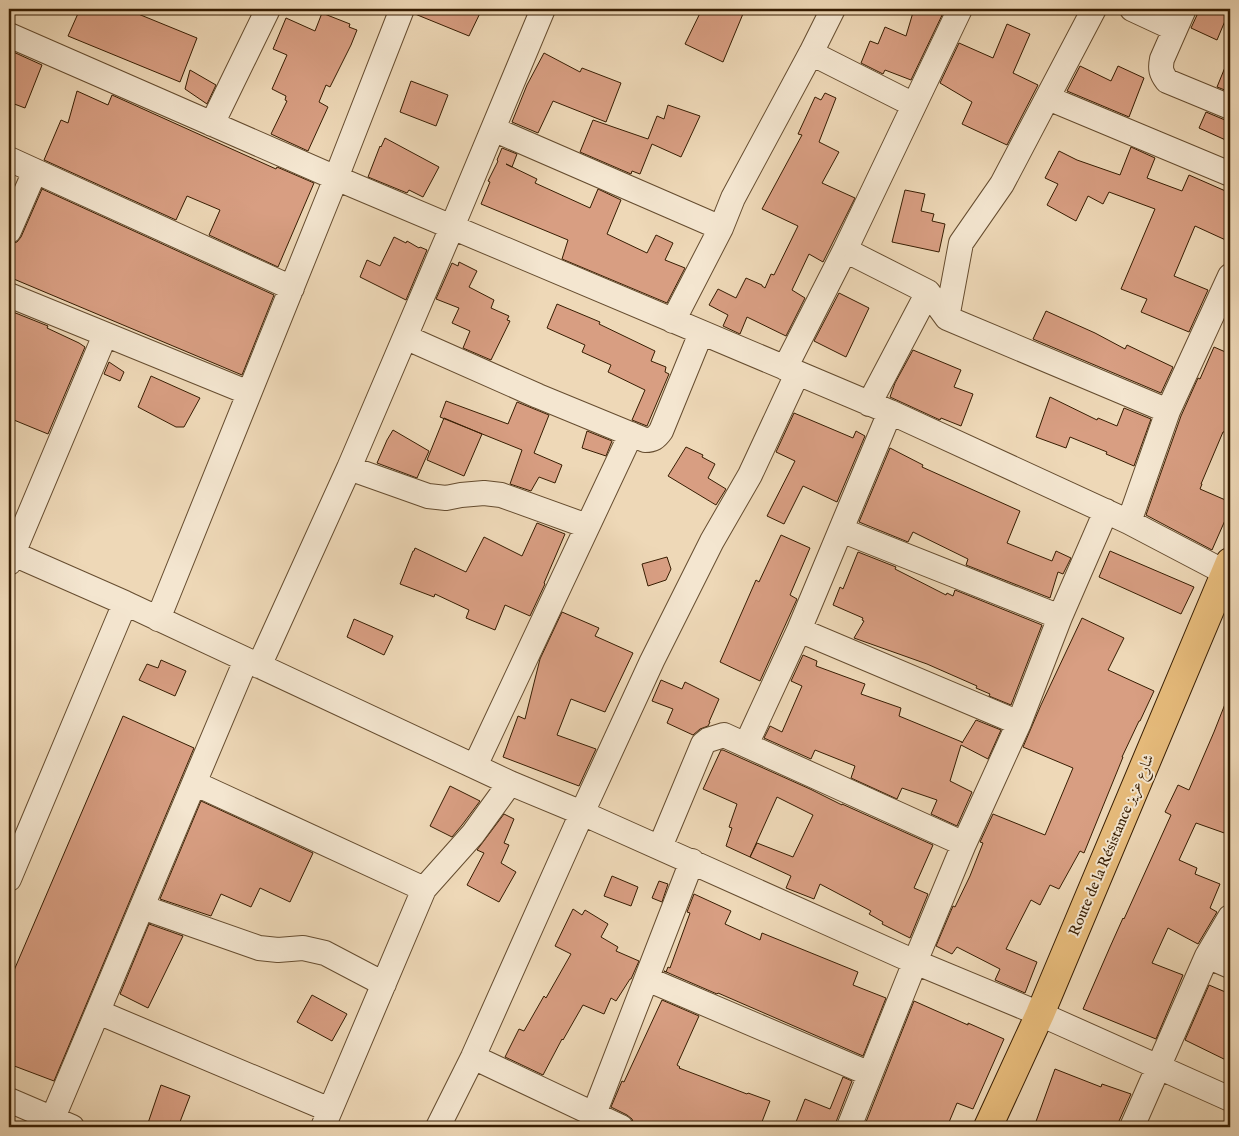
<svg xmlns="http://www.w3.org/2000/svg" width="1239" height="1136" viewBox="0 0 1239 1136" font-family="'IM FELL English',Amiri,serif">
<rect width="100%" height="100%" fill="#eed8b7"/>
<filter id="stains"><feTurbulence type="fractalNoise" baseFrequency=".004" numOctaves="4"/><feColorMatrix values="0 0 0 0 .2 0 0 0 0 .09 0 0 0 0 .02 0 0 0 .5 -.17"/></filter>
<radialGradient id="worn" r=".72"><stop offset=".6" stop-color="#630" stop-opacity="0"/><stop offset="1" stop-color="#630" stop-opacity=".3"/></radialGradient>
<path fill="#d89e82" stroke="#371d02" d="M80 9H126L197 38 180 82 68 36Z
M415 9H482L469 36 415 14Z
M702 9H745L723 62 685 44Z
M914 9H945L911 80 885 70 883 74 861 63 870 41 878 44 885 27 906 36Z
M1198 9H1230L1217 40 1191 28 1197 15Z
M322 13 350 24 349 27 357 30 351 45 330 87 326 85 319 102 328 107 308 151 271 134 287 101 285 100 286 96 272 89 287 55 273 49 286 18 315 31Z
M1007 24 1030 34 1013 73 1038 85 1007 145 962 124 972 102 940 83 959 43 993 58Z
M9 50 42 65 25 108 9 102Z
M544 53 580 72 582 68 621 83 606 122 553 101 538 133 512 122 527 85Z
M1230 55V92L1217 87Z
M1080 66 1111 81 1118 66 1144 78 1129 117 1067 91Z
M190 70 216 85 207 104 185 89Z
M411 81 448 95 436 126 400 112Z
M77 91 108 105 112 95 276 169 277 167 314 183 278 267 209 235 220 210 187 196 176 220 44 160 61 120 68 123Z
M825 93 836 98 819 142 839 152 822 183 855 198 823 262 809 254 792 290 805 298 786 336 747 317 740 334 723 326 728 315 709 305 718 289 736 298 746 278 762 285V286L765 288 771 274 774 275 798 226 762 209 802 135 798 134 815 97 821 100Z
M668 105 700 116 681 157 652 144 640 174 632 171 631 174 580 152 593 120 648 139 657 116 664 119Z
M1206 112 1225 120H1230V142L1199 128Z
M385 138 439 167 423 197 409 190 407 193 368 177 380 146 381 147Z
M1131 147 1155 158 1147 178 1182 191 1189 175 1230 193V242L1195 226 1174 276 1208 290 1189 332 1141 312 1147 299 1121 289 1155 209 1109 192 1103 204 1088 196 1076 221 1047 205 1058 184 1045 178 1059 151 1077 160 1120 175Z
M502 148 517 154 512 167 506 164 537 179 535 183 590 208 598 189 621 200 607 234 647 253 656 235 673 243 665 260 685 268 667 303 562 259 568 240 481 204 490 182 488 181 498 161 497 160Z
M42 189 274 295 242 375 9 277V244L17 242 21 237Z
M905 190 925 194 921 211 934 214 932 221 945 224 939 252 892 242Z
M394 237 406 243 407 241 419 248 420 247 427 250 406 300 360 277 367 260 380 266Z
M459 262 477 271 469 287 494 300 491 308 509 316 507 320 510 321 491 360 463 348 470 331 452 323 459 308 436 299 452 263 458 266Z
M839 293 869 308 846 357 814 341Z
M557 304 600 322 599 324 655 351 651 361 666 367 665 372 669 374 647 426 632 420 645 390 608 372 611 365 582 352 585 345 547 328Z
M1046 311 1095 333 1125 349 1127 345 1173 367 1161 393 1033 339Z
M13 312 48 326 47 328 79 343 85 347 48 434 9 418V320Z
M1214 347 1230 354V418L1224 432H1223L1201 484H1202L1200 489 1230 502V509L1212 550 1146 515 1181 416 1198 378 1200 379Z
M913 350 961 370 954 387 973 394 961 426 941 418 940 420 890 397 895 383Z
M109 362 124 372 120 381 104 374Z
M151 376 200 398 184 427H176L138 407Z
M1050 397 1097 420 1098 418 1117 426 1124 408 1151 419 1134 466 1106 454 1107 452 1070 437 1066 448 1036 437Z
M446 401 508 424 517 402 549 415 534 453 562 465 555 483 539 477 531 491 510 484 522 450 440 417Z
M794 413 853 438 856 431 865 436 837 502 803 486 784 524 767 516 795 461 776 452Z
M444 418 482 434 464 476 427 460Z
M393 430 429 451 417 478 377 463 387 440Z
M587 431 612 441 606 456 582 448Z
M686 447 703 455 702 457 715 464 708 478 726 489 716 505 668 476Z
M890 448 923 465 922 467 1020 511 1007 543 1052 561 1056 551 1071 558 1063 574 1058 572 1050 598 966 565 968 559 913 532 908 542 859 522Z
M537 523 565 534 544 583 545 584 530 616 505 605 495 630 466 618 469 610 435 594 434 597 400 584 413 551H414L415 548 466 572 484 537 522 556Z
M781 535 810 548 790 595 797 599 760 681 720 662 756 580 759 582Z
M1110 551 1194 587 1181 614 1099 577Z
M858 552 896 567 895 569 946 595 947 593 953 596 955 590 1042 625 1011 705 989 696 990 694 976 688 977 686 927 664 854 638 864 621 862 620 863 618 833 605 840 587 843 589Z
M667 557 671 569 666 580 648 586 642 564Z
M562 612 599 628 595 636 633 653 605 712 571 699 557 735 596 749 579 786 503 757 518 716 525 719 540 659Z
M1082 618 1124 638 1108 670 1154 691 1140 721H1139L1122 757H1123L1084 853 1080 851 1059 889 1050 885 1040 905 1031 900 1006 949 1037 962 1025 993 995 980 1000 969 957 947 952 954 936 946 953 906 955 907 970 876 983 843 980 842 993 814 1045 835 1073 768 1023 747 1041 705Z
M354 619 393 636 384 655 347 637Z
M803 655 817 661 816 666 865 684 861 694 901 708 899 716 962 742V743L976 720 1001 730 988 759 961 745 950 781 972 792 957 826 931 814 937 800 902 788 897 799 851 778 855 766 815 750 811 759 764 738 770 726 782 732 802 686 791 681Z
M161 660 186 671 175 696 139 680 147 664 158 668Z
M661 680 682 689 685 682 719 699 709 722H710L708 726 700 729 693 735 667 723 673 709 652 701Z
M1229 694H1230V835L1196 823 1179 860 1197 868 1195 874 1220 884 1210 908 1217 912 1198 944 1168 928 1152 963 1183 975 1156 1039 1083 1009 1110 947 1123 918 1124 919 1171 815 1165 812 1178 785 1189 790 1214 732Z
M123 716 194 748 54 1081 9 1064V982Z
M721 750H723L810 789 842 805V804L933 845 914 888 928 894 910 938 882 924 883 922 869 914 871 911 820 884 814 899 786 888 791 876 750 857 757 843 793 857 813 815 777 797 750 857 726 846 732 828 729 827 737 804 703 789Z
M450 786 480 801 462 825 452 837 430 826Z
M201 801 313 853 290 902 260 888 251 907 221 894 211 916 160 899Z
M504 814 514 819 504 843 509 845 501 863 516 872 499 902 467 885 484 853 477 850Z
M612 876 638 887 631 906 604 896Z
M659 881 668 884 662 902 652 898Z
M694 894 731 911 725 924 760 940 762 933 858 972 853 985 886 998 863 1056 718 993 717 994 664 971 666 972 668 967 670 968 690 913 687 912Z
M573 909 582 915 585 910 608 924 601 937 618 947 616 951 639 961 631 979H630L616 1001 611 998 604 1014 583 1005 563 1040 562 1039 543 1075 505 1057 519 1029 524 1031 544 996 546 998 571 954 555 946Z
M149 924 183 936 148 1008 120 994Z
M1209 985 1230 994V1062L1185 1040Z
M312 995 347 1014 332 1041 297 1022Z
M662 1000 699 1016 677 1065 680 1067 679 1068 747 1094 748 1093 770 1101 760 1127H635L632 1119 627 1115 611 1107 622 1081 624 1082Z
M914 1001 968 1025V1023L1004 1039 973 1109 957 1103 947 1127H864Z
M1055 1069 1101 1087 1102 1084 1131 1094 1119 1121 1118 1127H1034Z
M843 1077 852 1081 836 1122V1127H794L805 1099 830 1109Z
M161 1085 190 1096 178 1127H160L148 1123Z"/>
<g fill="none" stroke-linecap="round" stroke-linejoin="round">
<g stroke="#654c2f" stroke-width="26">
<path id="minor" d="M1132 9 1175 29
M1184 9 1162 59C1160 69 1161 73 1167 81L1230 107
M9 35 336 178 890 412 1129 522 1230 575
M811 53 914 105
M1048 98 1230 174
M212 124 268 9
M493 129 721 228
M9 159 292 288
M9 231 35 171
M845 250 960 9
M9 295 249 393
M947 318 961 243 1002 184 1094 9
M673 321 721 228 733 198 811 53 833 9
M405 337 538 396 645 440C653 440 656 438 661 431L701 333
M785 368 845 250 928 292 947 318 1168 411
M869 404 928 292
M349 468 428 496 446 498 461 495 484 493 501 495 587 526
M1129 522 1168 411 1230 276
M841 530 1060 617
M9 552 125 603 510 783 582 813 915 962 1040 1014 1230 1099
M9 563 105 335
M158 619 336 178 402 9
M799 630 1019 723
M259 666 349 468 452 227 543 9
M746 745 799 630 890 412
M475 766 631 434
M194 783 424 889
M660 847 703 744 708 740 724 735 964 844
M9 879 125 603
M142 907 259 948 278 950 303 948 325 953 384 984
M1207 956 1230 966
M647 979 870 1074
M98 1012 330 1110
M473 1057 621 1127
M9 1100 72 1127
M594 1114 692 861
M49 1127 246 660
M323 1127 424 889 473 834 510 783
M438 1127 473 1057 582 813 652 661 712 541 750 475 797 374
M849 1127 915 962 964 844 1019 723 1060 617 1106 511
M1132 1127 1207 956 1230 917"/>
</g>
<g stroke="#371d02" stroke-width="30">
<path id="major" d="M988 1127 1040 1014 1230 562"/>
</g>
<use href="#minor" stroke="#f4e6d0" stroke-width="24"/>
<use href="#major" stroke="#e7bc7c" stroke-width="28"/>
</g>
<g text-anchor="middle" stroke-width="4" stroke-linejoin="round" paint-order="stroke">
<g font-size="15" fill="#371d02" stroke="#f4e6d0">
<text transform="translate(1111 845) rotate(-67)" y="5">Route de la Résistance شارع عزيز</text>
</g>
</g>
<rect width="1239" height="1136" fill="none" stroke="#eed8b7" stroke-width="30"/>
<rect x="10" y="10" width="1219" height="1116" fill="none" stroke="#371d02" stroke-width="2.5"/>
<rect x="15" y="15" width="1209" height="1106" fill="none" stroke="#371d02"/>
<rect width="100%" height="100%" filter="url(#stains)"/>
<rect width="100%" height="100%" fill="url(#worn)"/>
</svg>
